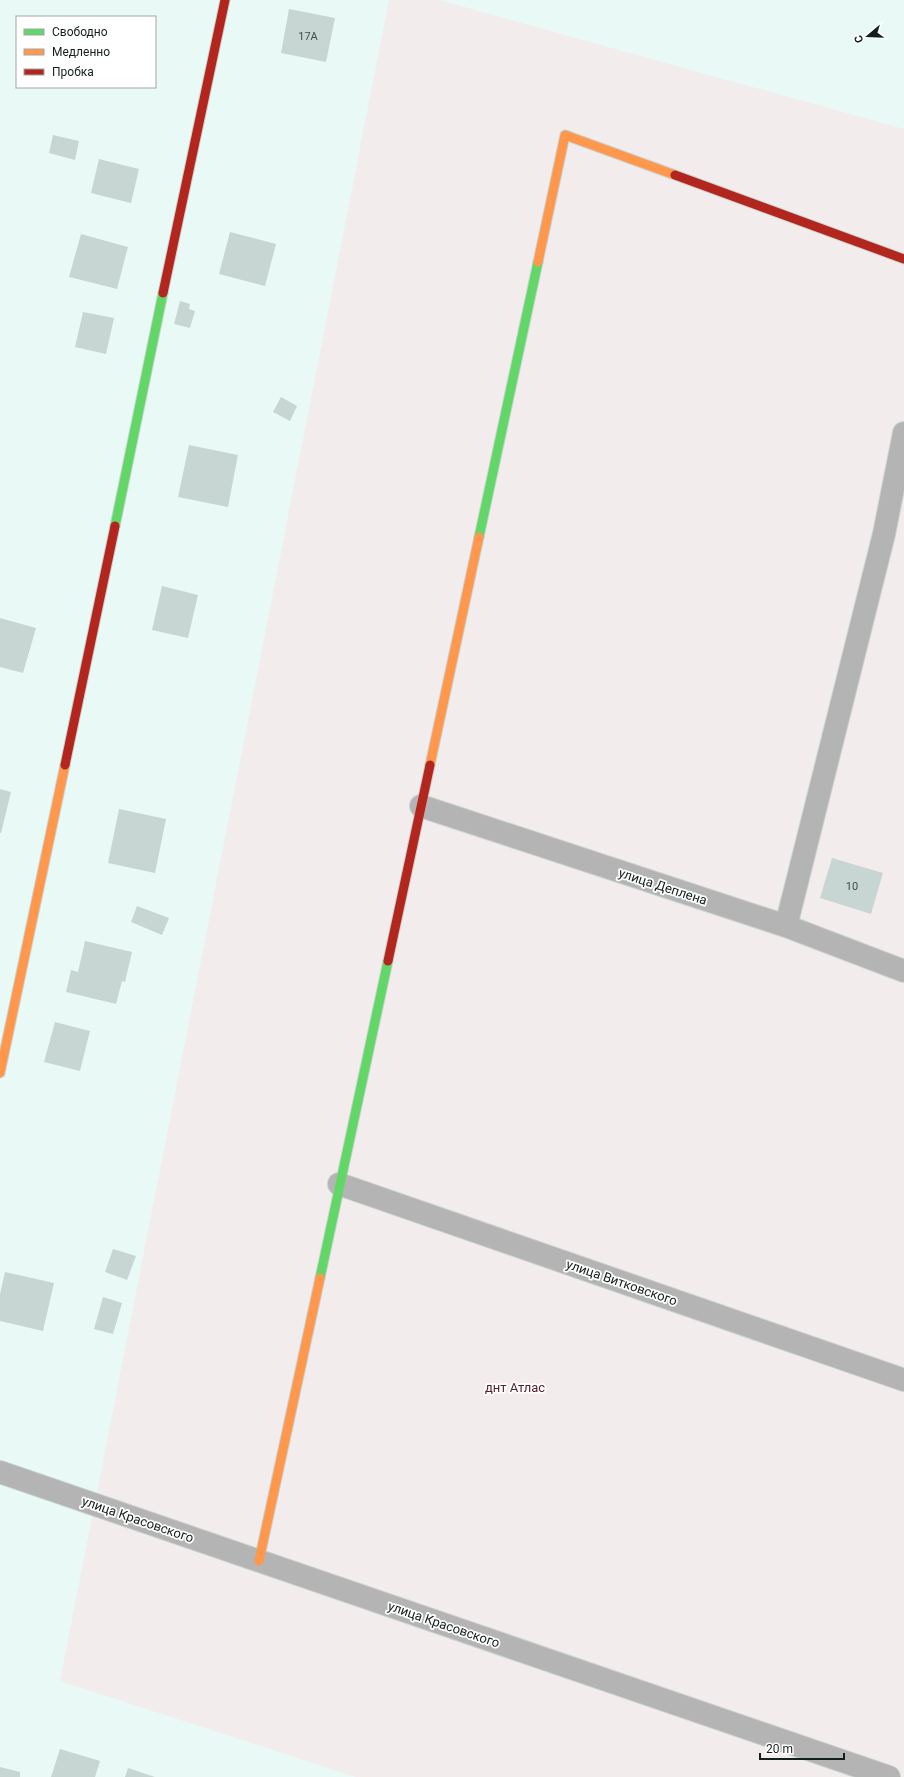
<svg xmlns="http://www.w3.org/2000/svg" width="904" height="1777" viewBox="0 0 904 1777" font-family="Roboto,sans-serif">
<rect width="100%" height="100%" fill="#e9f9f6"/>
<path fill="#f2ecec" d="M389 0H439L904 129V1777H356L60 1681Z"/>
<path fill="#c8d6d3" d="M289 9 335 18 326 62 281 53Z
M53 135 79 141 75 160 49 153Z
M99 159 139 169 131 203 91 193Z
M230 232 276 244 265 286 219 274Z
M81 234 128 247 117 289 69 277Z
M180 301 190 304 189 309 195 311 190 328 174 324Z
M83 312 114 318 106 354 75 347Z
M281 397 297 406 290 421 273 412Z
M189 445 238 455 228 507 178 497Z
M162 586 198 595 188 638 152 630Z
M0 618 36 628 23 673 0 667Z
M0 789 11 792 1 833H0Z
M119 809 166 819 155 873 108 863Z
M832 858 883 873 871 914 820 898Z
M137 906 169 918 162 935 131 922Z
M85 941 132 952 125 982 122 981 116 1004 66 992 71 970 78 972Z
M55 1022 90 1031 80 1071 44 1062Z
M113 1249 136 1256 127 1280 105 1272Z
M5 1272 54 1283 43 1331 0 1321V1294Z
M103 1297 122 1303 113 1334 94 1329Z
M60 1749 100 1761 95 1777H51Z
M0 1767 20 1772V1777H0Z
M128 1768 155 1777H125Z"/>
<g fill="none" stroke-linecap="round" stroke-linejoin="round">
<g stroke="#c8d4d2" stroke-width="24">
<path id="street" d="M421 806 786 926 904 971
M786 926 884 534 904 433
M339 1184 904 1380
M0 1472 889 1777"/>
</g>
<g stroke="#c8d4d2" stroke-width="11">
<path id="fast" d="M115 526 163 293
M479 537 538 262
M320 1278 388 961"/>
</g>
<g stroke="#c8d4d2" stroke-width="11">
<path id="slow" d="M538 262 565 135 675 175
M430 765 479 537
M0 1073 65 765
M259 1561 320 1278"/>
</g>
<g stroke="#c8d4d2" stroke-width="11">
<path id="jam" d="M675 175 904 259
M163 293 225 0
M65 765 115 526
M388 961 430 765"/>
</g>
<use href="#street" stroke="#b5b4b4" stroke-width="22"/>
<use href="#fast" stroke="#63d668" stroke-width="9"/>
<use href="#slow" stroke="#ff974d" stroke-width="9"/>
<use href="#jam" stroke="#b3261e" stroke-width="9"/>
</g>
<g text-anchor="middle" stroke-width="3.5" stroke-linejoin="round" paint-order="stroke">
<g font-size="11" fill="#404d4a">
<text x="308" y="40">17А</text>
<text x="852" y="890">10</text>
</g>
<g font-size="13" fill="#131f1d" stroke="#fff">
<text transform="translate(663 886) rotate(18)" y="5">улица Деплена</text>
<text transform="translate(622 1282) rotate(19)" y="5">улица Витковского</text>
<text transform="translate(138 1519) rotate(19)" y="5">улица Красовского</text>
<text transform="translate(444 1624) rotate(19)" y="5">улица Красовского</text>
</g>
<g font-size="13" fill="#57212b" stroke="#fff">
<text x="515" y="1392">днт Атлас</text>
</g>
</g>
<rect x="16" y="16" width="140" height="72" fill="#ffffff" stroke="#a1a5a5"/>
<rect x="24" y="29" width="20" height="6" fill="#63d668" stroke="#a1a5a5"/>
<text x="52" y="36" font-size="12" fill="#131f1d">Свободно</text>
<rect x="24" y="49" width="20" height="6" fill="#ff974d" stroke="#a1a5a5"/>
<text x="52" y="56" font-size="12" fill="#131f1d">Медленно</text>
<rect x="24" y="69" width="20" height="6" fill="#b3261e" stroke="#a1a5a5"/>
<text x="52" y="76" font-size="12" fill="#131f1d">Пробка</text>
<g transform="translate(868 36) rotate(251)" stroke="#ffffff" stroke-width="3" paint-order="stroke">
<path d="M0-3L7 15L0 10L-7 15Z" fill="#131f1d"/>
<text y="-6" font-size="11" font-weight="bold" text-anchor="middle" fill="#131f1d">С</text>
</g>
<path d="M760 1753v6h84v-6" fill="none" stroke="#131f1d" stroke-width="2"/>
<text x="766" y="1753" font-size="12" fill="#131f1d" stroke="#ffffff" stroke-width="3" paint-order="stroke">20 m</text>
</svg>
